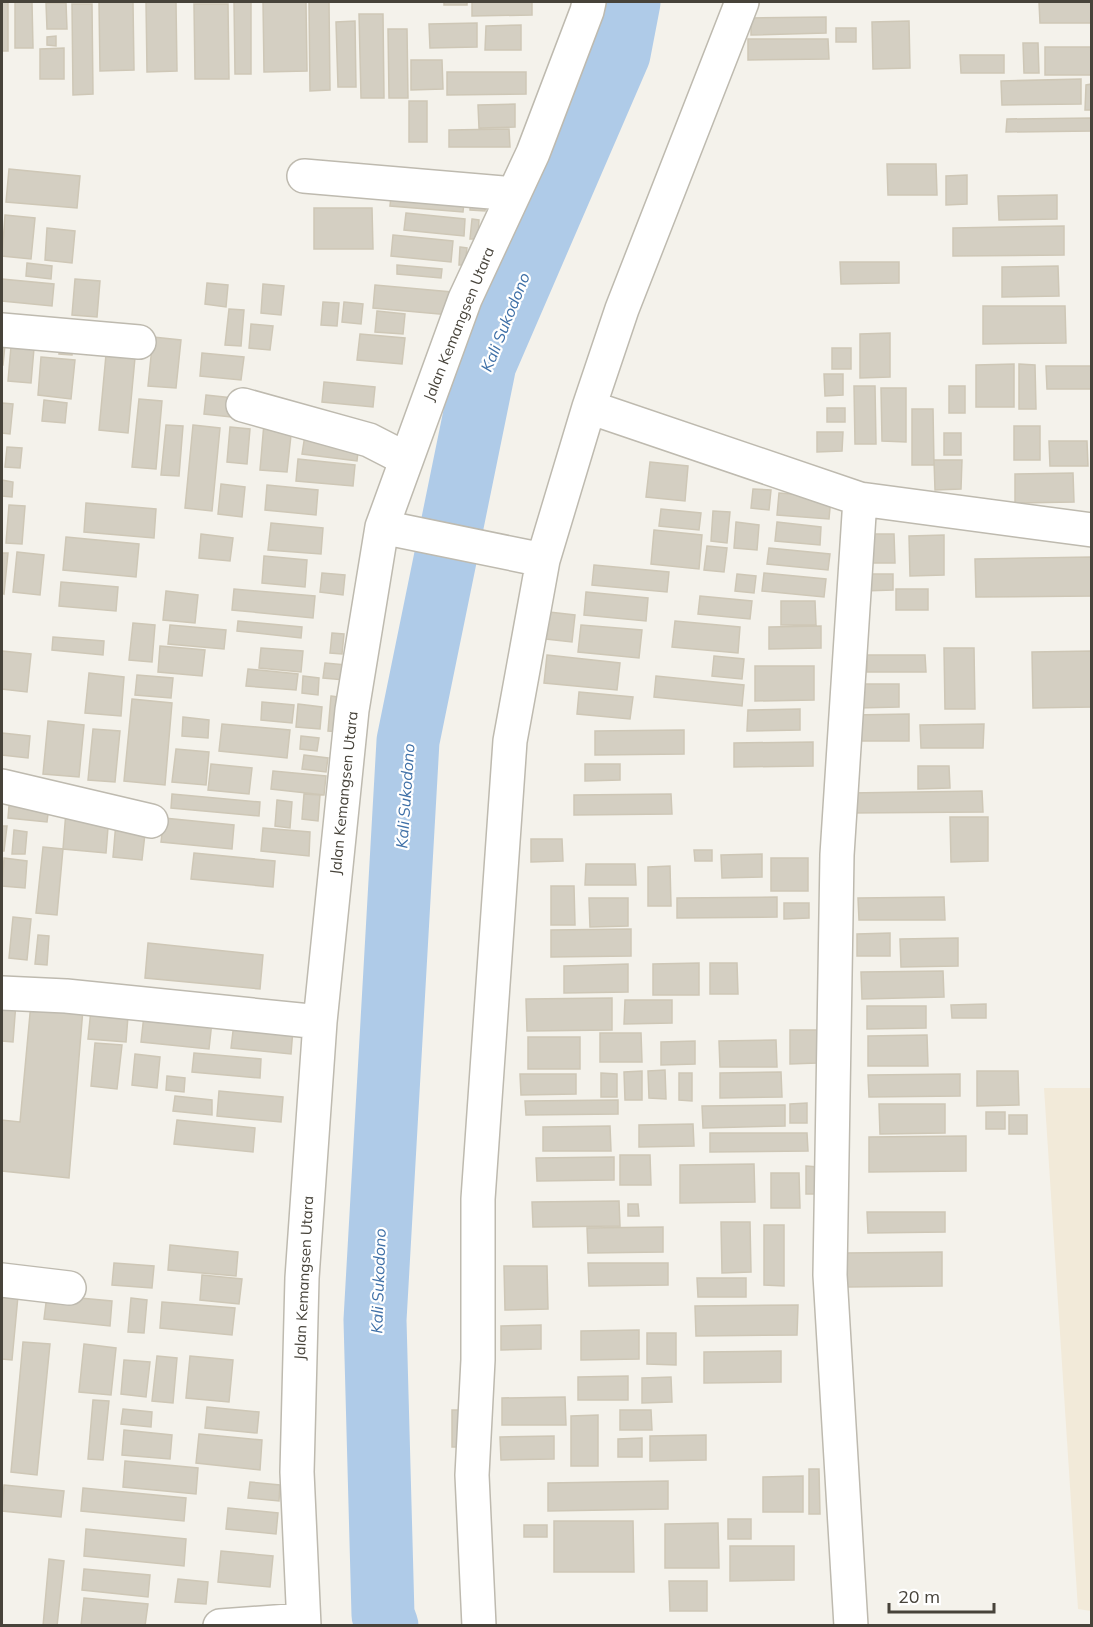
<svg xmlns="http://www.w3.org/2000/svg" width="1093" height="1627" viewBox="0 0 1093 1627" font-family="Mulish,sans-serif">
<rect width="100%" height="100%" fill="#f4f2eb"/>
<path fill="#f2ead9" d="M1044 1088H1091V1611L1078 1609Z"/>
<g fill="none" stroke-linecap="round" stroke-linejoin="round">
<path stroke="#afcbe8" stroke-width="63" d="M387 1626 383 1615 375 1320 408 741 485 364 619 54 629 2"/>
</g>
<path fill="#d4cfc2" stroke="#cec7b6" stroke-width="1.5" d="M2 2H8V51H2Z
M15 2H32L33 48H15Z
M99 2H133L134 70 100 71Z
M146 2H176L177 71 147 72Z
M234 2H251V74H235Z
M263 2H306L307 71 264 72Z
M309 2H329L330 90 310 91Z
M444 2H467V5H444Z
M472 2H532V15L472 16Z
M1039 2H1092V23H1040Z
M46 3H66L67 29H47Z
M72 4H92L93 94 73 95Z
M194 4H228L229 79H195Z
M359 14H383L384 98H361Z
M826 17V33L751 35V18Z
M355 21 356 87H338L336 22Z
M909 21 910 68 873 69 872 22Z
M477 23V47L430 48 429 24Z
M521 25V50H485L486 26Z
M836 28H856V42H836Z
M388 29H407L408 98H389Z
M56 36V46L47 45V37Z
M748 39H828L829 59 748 60Z
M1023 43H1038L1039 73H1024Z
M1045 47H1092V75H1045Z
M64 48V79H40V49Z
M960 55H1004V73H961Z
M411 60H442L443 89 411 90Z
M447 72H526V94L447 95Z
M1081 79V104L1002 105 1001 81Z
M1092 84V110H1085L1086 85Z
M409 101H427V142H409Z
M515 104V127L479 128 478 105Z
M1092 118V131L1006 132 1007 119Z
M509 129 510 147H449V130Z
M887 164H936L937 195H888Z
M9 169 80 176 77 208 6 202Z
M967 175V204L946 205V176Z
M392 186 465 193 463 212 390 206Z
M1057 195V219L999 220 998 196Z
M471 197 486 199 485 211 470 210Z
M314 208H372L373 249H314Z
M406 213 465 219 464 236 404 230Z
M5 215 35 218 31 259 2 256Z
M472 219 479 220 478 239H470Z
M1064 226V255L953 256V228Z
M47 228 75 231 72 263 45 260Z
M393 235 453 241 451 262 391 256Z
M460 247 467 248 465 265H459Z
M840 262H899V283L841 284Z
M27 263 52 266 51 279 26 276Z
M397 265 442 269 441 278 397 274Z
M1058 266 1059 296 1002 297V267Z
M2 279 54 284 52 306 2 301Z
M75 279 100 281 97 317 72 315Z
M207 283 228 285 226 307 205 304Z
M263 284 284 286 281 315 261 313Z
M375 285 452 292 450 315 373 308Z
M323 302 339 303 337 326 321 325Z
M344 302 363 304 361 324 342 322Z
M983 306H1065L1066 343 983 344Z
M229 309 244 310 241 346 225 345Z
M377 311 405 314 403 334 375 332Z
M251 324 273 326 270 350 249 348Z
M890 333V377L860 378V334Z
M2 334H6L3 365H2Z
M360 334 405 338 402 364 357 360Z
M12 335 35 337 31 383 8 381Z
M61 337 74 338 72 355 59 354Z
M153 337 181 340 176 388 148 386Z
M107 344 136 347 128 433 99 430Z
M832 348H851V369H832Z
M202 353 244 357 241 380 200 376Z
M41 357 75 360 71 399 38 395Z
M1014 364V407H976V365Z
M1019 364 1035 365 1036 409H1019Z
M1046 366H1092V389H1047Z
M824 374H843V395L825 396Z
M324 382 375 387 373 407 322 402Z
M854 386H875L876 444H855Z
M949 386H965V413H949Z
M881 388H906V442L882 441Z
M206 395 233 398 231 417 204 414Z
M139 399 162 401 156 469 132 467Z
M44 400 67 403 65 423 42 421Z
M2 403 13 404 10 434 2 433Z
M827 408H845V422H827Z
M912 409H933L934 465H912Z
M264 423 292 426 287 472 260 470Z
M166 425 183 426 179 476 161 475Z
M193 425 220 428 212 511 185 508Z
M1014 426H1040V460H1014Z
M230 427 250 429 247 464 227 462Z
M817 432H843L842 451 817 452Z
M944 433H961V455H944Z
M305 435 359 442 357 461 302 454Z
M1049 441H1087L1088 466H1050Z
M7 447 22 448 20 468 5 467Z
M298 459 355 465 353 486 296 481Z
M934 460H962L961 489 935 490Z
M650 462 688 466 685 501 646 497Z
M1073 473 1074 502 1015 503V474Z
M2 480 13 482 12 497 2 496Z
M221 484 245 487 242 517 218 514Z
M267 485 318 490 316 515 265 510Z
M753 489 771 490 769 510 751 508Z
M779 493 831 497 829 519 777 515Z
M86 503 156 509 154 538 84 532Z
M9 505 25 506 22 544 6 543Z
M661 509 701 513 699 530 659 526Z
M713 511 730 512 727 543 711 541Z
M736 522 759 525 757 550 734 548Z
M777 522 821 527 820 545 775 541Z
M271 523 323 528 321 554 268 550Z
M654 530 702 535 699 569 651 564Z
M201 534 233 538 230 561 199 558Z
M865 534H894L895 563H865Z
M944 535V575L910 576 909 536Z
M66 537 139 544 136 577 63 570Z
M707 546 727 548 724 572 704 570Z
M769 548 830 554 828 570 767 564Z
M17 552 44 555 40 595 13 592Z
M2 553H8L4 594 2 593Z
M264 556 307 560 305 587 262 583Z
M1092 557V596L976 597 975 559Z
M594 565 669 572 667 592 592 585Z
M322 573 345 575 343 595 320 592Z
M764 573 826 579 824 597 762 591Z
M737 574 756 576 754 593 735 591Z
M863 574H893V590L863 591Z
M61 582 118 587 116 611 59 606Z
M234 589 315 596 313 618 232 610Z
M896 589H928V610H896Z
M166 591 198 595 195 623 163 620Z
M586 592 648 598 646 621 584 615Z
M700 596 752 601 750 619 698 614Z
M781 601H815L816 625H781Z
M549 612 575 615 572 642 546 639Z
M238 621 302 627 301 638 237 631Z
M675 621 740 627 738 653 672 647Z
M133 623 155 625 152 662 129 660Z
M170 625 226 630 224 649 168 644Z
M581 625 642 630 639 658 578 652Z
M821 626V648L769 649V627Z
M332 633 344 634 342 654 330 653Z
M53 637 104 641 103 655 52 650Z
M160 646 205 650 202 676 158 672Z
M261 648 303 651 301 672 259 668Z
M944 648H974L975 709H945Z
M2 651 31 654 27 692 2 689Z
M1092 651V707L1033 708 1032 652Z
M547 655 620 663 617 690 544 683Z
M867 655H925L926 672H867Z
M714 656 744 659 742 679 712 676Z
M325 663 346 665 345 680 323 678Z
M755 666H814V700L755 701Z
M248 669 298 674 296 690 246 686Z
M89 673 124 677 121 716 85 713Z
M137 675 173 678 171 698 135 695Z
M303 676 319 678 318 695 302 693Z
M656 676 744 685 742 706 654 697Z
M856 684H899V707L857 708Z
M579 692 633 697 630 719 577 714Z
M331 696 345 698 342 732 328 731Z
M132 699 172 703 165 785 124 781Z
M262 702 294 705 292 723 261 720Z
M298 704 322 707 320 729 296 727Z
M800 709V730L747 731 748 710Z
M909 714V741H852V715Z
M183 717 209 720 208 738 182 736Z
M48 721 84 725 79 777 43 774Z
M222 724 290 730 287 758 219 751Z
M984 724 983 748H921L920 725Z
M93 729 120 731 115 782 88 780Z
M684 730V754L595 755V731Z
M2 733 30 736 28 758 2 755Z
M301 736 319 738 317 751 300 749Z
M813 742V766L734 767V743Z
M176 749 209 752 206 785 172 782Z
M304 755 328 758 326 772 302 769Z
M211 764 252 768 249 794 208 790Z
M585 764H620V780L585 781Z
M918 766H949L950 788 918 789Z
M273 771 326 776 324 795 271 789Z
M982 791 983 812 849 813V793Z
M10 794 50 798 47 822 8 818Z
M172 794 260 802 259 816 171 808Z
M304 794 320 795 318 821 302 819Z
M671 794 672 814 574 815V795Z
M277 800 292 802 290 828 275 826Z
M66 811 109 815 106 853 63 849Z
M950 817H988V861L951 862Z
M164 818 234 825 232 849 161 842Z
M116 822 146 825 142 860 113 857Z
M2 826H7L4 851H2Z
M263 828 310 832 309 856 261 851Z
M14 830 27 832 25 854H12Z
M531 839H562L563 861 531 862Z
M43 847 63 849 57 915 36 913Z
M694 850H712V861H695Z
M194 853 275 861 273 887 191 879Z
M762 854V877L722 878 721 855Z
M4 858 27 861 25 888 2 886Z
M771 858H808V891H771Z
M586 864H635L636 885H585Z
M670 866 671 906H648V867Z
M551 886H574L575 925H551Z
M777 897V917L677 918V898Z
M944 897 945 920H859L858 898Z
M589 898H628V926L590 927Z
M784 903H809V918L784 919Z
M13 917 31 919 27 960 9 958Z
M631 929V956L551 957V930Z
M890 933V956H857V934Z
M38 935 49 936 47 965 35 964Z
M958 938V966L901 967 900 939Z
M148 943 263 955 260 989 145 978Z
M699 963V995H653V964Z
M710 963H737L738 994H710Z
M628 964V992L564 993V966Z
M943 971 944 997 862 999 861 972Z
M612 998V1030L527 1031 526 999Z
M2 1000 16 1002 13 1042 2 1041Z
M92 1000 129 1003 126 1042 88 1039Z
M625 1000H672V1023L624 1024Z
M31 1003 83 1009 69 1178 2 1171V1120L20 1122Z
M986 1004V1018H952L951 1005Z
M145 1006 213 1012 209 1049 141 1042Z
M867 1006H926V1028L867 1029Z
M234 1023 293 1029 291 1054 231 1048Z
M790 1030H817V1063L790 1064Z
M600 1033H641L642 1062H600Z
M927 1035 928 1066H868V1036Z
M528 1037H580V1069H528Z
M776 1040 777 1067H720L719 1041Z
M695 1041V1064L661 1065V1042Z
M95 1043 122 1045 117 1089 91 1086Z
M194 1053 261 1059 260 1078 192 1072Z
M135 1054 160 1057 157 1088 132 1085Z
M665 1070 666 1099 649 1098 648 1071Z
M642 1071V1100H625L624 1072Z
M977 1071H1018L1019 1105 977 1106Z
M781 1072 782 1097 720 1098V1073Z
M601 1073 617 1074V1097H601Z
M679 1073H692V1101L679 1100Z
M520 1074H576V1094L521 1095Z
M960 1074V1096L869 1097 868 1075Z
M167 1076 185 1078 184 1092 166 1090Z
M219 1091 283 1097 281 1122 217 1116Z
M175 1096 212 1100V1115L173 1111Z
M618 1100V1114L526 1115 525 1101Z
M807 1103V1123H790V1104Z
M879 1104H945V1133L880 1134Z
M785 1105V1126L703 1128 702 1106Z
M986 1112H1005V1129H986Z
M1009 1115H1027V1134H1009Z
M177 1120 255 1128 253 1152 174 1144Z
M693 1124 694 1146 639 1147V1125Z
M610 1126 611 1151H543V1127Z
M710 1133H807L808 1151 710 1152Z
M966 1136V1171L869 1172V1137Z
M620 1155H650L651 1185H620Z
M614 1157V1180L537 1181 536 1158Z
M754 1164 755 1202 680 1203V1165Z
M806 1166 818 1167V1194H806Z
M771 1173H799L800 1208H771Z
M619 1201 620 1226 533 1227 532 1202Z
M628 1204H638L639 1216H628Z
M867 1212H945V1232L868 1233Z
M721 1222H750L751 1272 722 1273Z
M764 1225H784V1286L764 1285Z
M663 1227V1252L588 1253 587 1228Z
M170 1245 238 1252 236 1276 168 1270Z
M942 1252V1286L847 1287V1253Z
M114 1263 154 1266 152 1288 112 1285Z
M588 1263H668V1285L589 1286Z
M504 1266H547L548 1309 505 1310Z
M202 1275 242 1279 239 1304 200 1300Z
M697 1278H746V1297H698Z
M2 1294 18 1296 12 1360 2 1359Z
M47 1295 112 1301 110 1326 44 1319Z
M131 1298 147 1300 144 1333 128 1332Z
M162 1302 235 1308 232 1335 160 1328Z
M798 1305 797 1335 696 1336 695 1306Z
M541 1325V1349L501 1350V1326Z
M639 1330V1359L581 1360V1331Z
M647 1333H676V1365L647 1364Z
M23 1342 50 1344 37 1475 11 1472Z
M84 1344 116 1348 111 1395 79 1392Z
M781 1351V1382L704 1383V1352Z
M157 1356 177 1358 173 1403 152 1401Z
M190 1356 233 1360 229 1402 186 1398Z
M124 1360 150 1362 146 1397 121 1394Z
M628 1376V1400H578V1377Z
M671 1377 672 1402 642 1403V1378Z
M565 1397 566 1425H502V1398Z
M93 1400 109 1401 103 1460 88 1459Z
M207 1407 259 1412 257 1433 205 1428Z
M123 1409 152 1412 151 1427 121 1424Z
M452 1410H466V1447H452Z
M620 1410H651L652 1430H620Z
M598 1415V1466H571V1416Z
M124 1430 172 1435 170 1459 122 1455Z
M199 1434 262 1440 260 1470 196 1463Z
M706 1435V1460L650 1461V1436Z
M554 1436V1459L501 1460 500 1437Z
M642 1438V1457H618V1439Z
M125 1461 198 1468 196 1494 123 1487Z
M809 1469H819L820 1514H809Z
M803 1476V1512H763V1477Z
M668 1481V1509L548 1511V1483Z
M250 1482 280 1485 279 1501 248 1498Z
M4 1485 64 1491 61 1517 2 1511Z
M83 1488 186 1498 184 1521 81 1511Z
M228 1508 278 1513 276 1534 226 1529Z
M728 1519H751V1539H728Z
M554 1521H633L634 1572H554Z
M718 1523 719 1568H665V1524Z
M524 1525H547V1537H524Z
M86 1529 186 1539 184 1566 84 1556Z
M730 1546H794V1580L730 1581Z
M221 1551 273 1556 270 1587 218 1582Z
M49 1559 64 1561 57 1626H43Z
M84 1569 150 1575 148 1597 82 1590Z
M178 1579 208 1582 206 1604 175 1602Z
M669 1581H707V1611H670Z
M84 1598 148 1604 145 1626H81Z"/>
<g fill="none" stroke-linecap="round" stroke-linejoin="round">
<g stroke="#bebaaf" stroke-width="36">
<path id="street" d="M304 176 514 194
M2 330 139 342
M243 405 369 440 406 459
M589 407 860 499 1092 530
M382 527 543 560
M2 786 151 821
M2 993 66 996 320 1022
M2 1280 69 1288
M220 1626 302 1620
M304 1626 297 1472 302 1278 320 1022 352 710 382 527 465 299 533 153 587 11 589 2
M479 1626 472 1475 478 1360V1199L510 741 543 560 589 407 622 309 742 2
M851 1626 830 1275 837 855 860 499"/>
</g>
<use href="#street" stroke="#fff" stroke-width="33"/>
</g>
<g text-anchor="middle" stroke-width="4.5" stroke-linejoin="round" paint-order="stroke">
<g font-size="15" fill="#47433a" stroke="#fff">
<text transform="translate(459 324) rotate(-68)" y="5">Jalan Kemangsen Utara</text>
<text transform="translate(344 793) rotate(-84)" y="5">Jalan Kemangsen Utara</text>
<text transform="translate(304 1278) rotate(-87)" y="5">Jalan Kemangsen Utara</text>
</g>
<g font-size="16" font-style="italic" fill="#3f70a7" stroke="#fff">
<text transform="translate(505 322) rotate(-68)" y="6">Kali Sukodono</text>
<text transform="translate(405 796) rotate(-86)" y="6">Kali Sukodono</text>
<text transform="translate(378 1281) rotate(-88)" y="6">Kali Sukodono</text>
</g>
</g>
<rect width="1093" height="1627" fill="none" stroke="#47433a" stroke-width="6"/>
<path d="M889 1603v9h105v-9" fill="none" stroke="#47433a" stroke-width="3"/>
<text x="898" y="1603" font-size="18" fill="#47433a" stroke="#ffffff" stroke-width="4.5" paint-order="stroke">20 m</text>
</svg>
